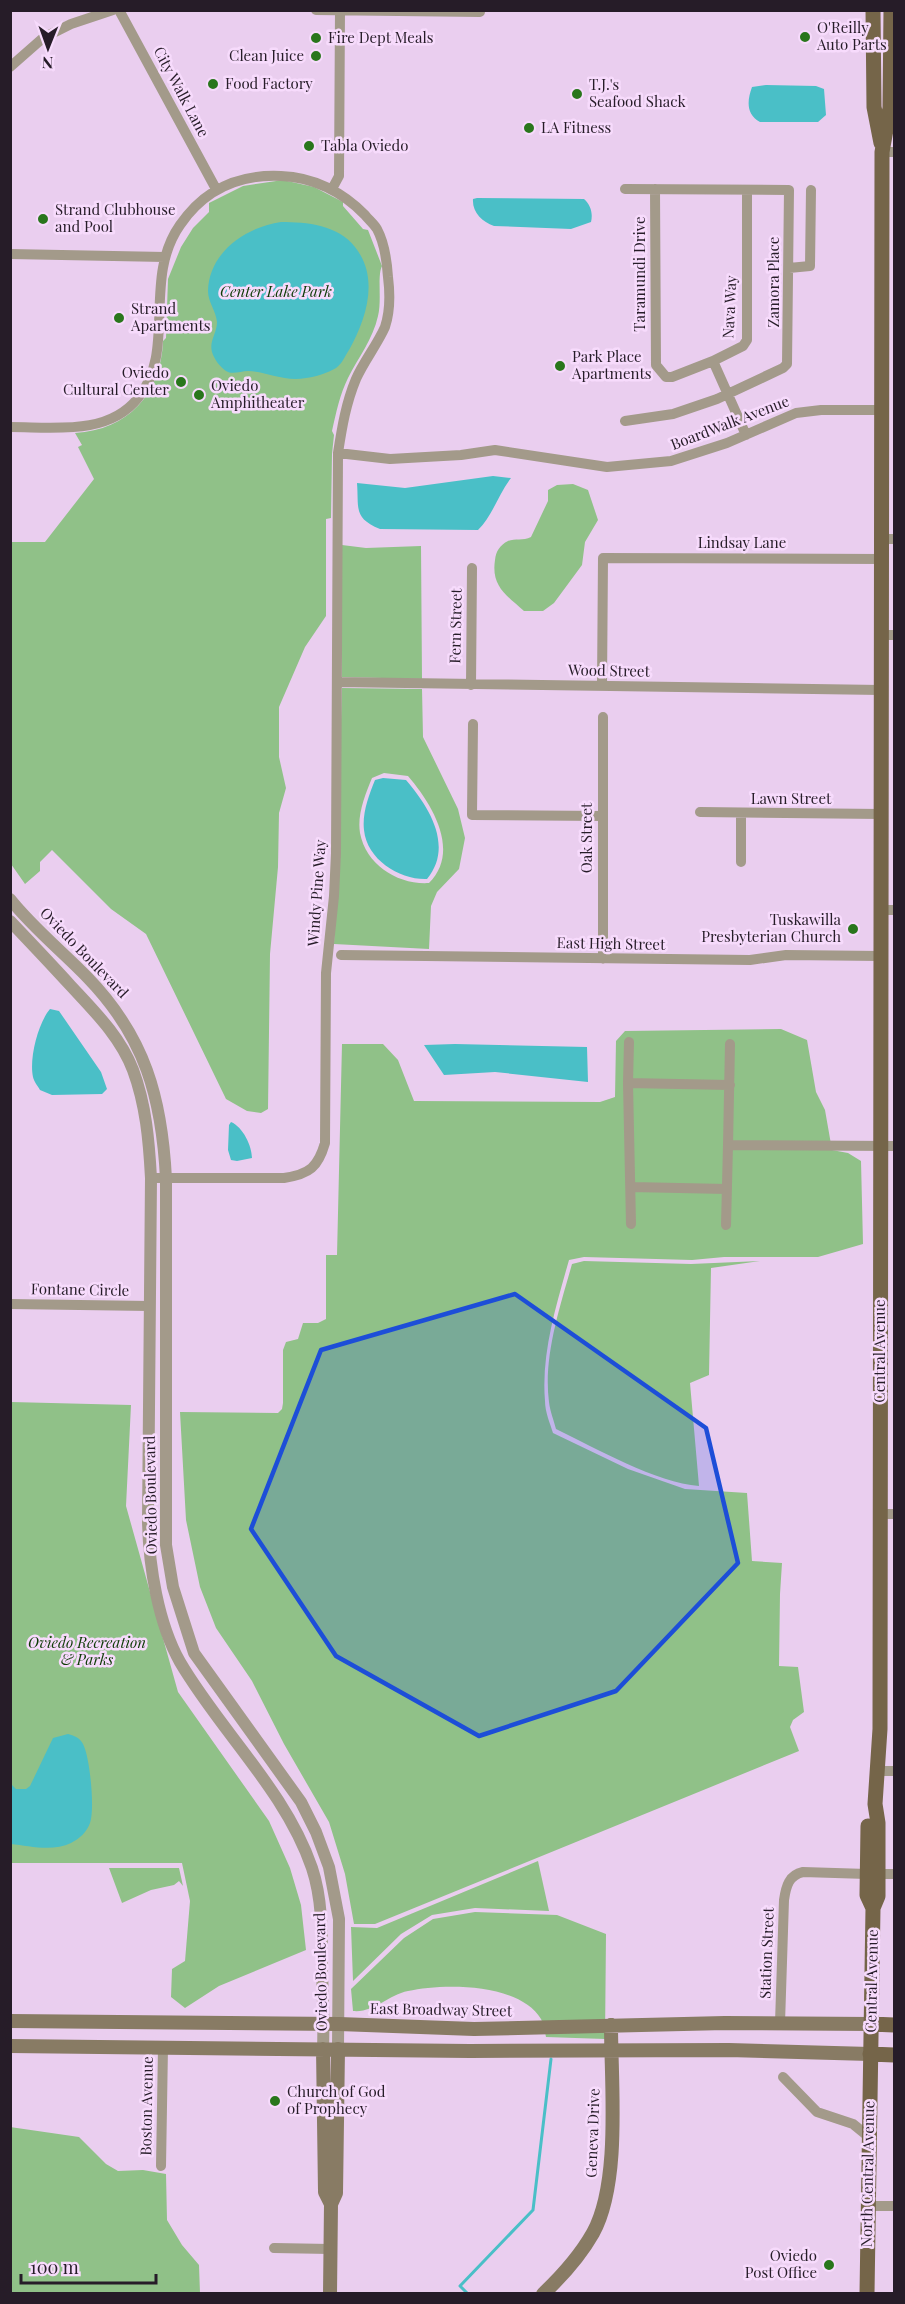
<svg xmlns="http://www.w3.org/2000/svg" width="905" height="2304" viewBox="0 0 905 2304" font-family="'Playfair Display',serif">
<rect width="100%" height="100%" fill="#eaceef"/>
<path fill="#90c188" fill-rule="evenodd" d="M283 180 314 187 343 202V206L363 229 368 230 382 266C377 276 382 301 378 316 373 339 358 358 348 378 340 394 336 413 332 431L334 435 332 454 331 518 326 519V616L305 647 279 707V757L286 788 279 813 278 867 270 954 268 1109 261 1113 247 1111 226 1099 146 934 111 909 52 850 40 862V871L25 884 11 864 10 542H45L94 479 78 447 82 445 75 433C128 430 161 394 163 341L166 338 168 279 181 247 193 228 209 212V203L243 186Z
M573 484 588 490 598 520 585 542 582 565 554 603 543 611H524C506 595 491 586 495 560 496 551 500 545 508 541 515 538 523 541 531 537L548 501V490L557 485Z
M342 545 366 548 421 546 422 679 342 677Z
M342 688 422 689 423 737 458 809 465 838 459 869 437 892 431 906 429 949 334 944ZM384 773 408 776C432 804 461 851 429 883 398 885 366 865 360 833 357 815 365 795 372 778Z
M781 1029 807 1040 816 1092 825 1110 832 1150 848 1153 861 1161 863 1244 818 1257H724L692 1260 584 1257 569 1260C556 1306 541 1354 545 1401 545 1412 550 1423 553 1433L628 1469 685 1489 747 1493 752 1561 782 1563 780 1594 779 1666 798 1667 804 1712 793 1720 790 1727 799 1751 375 1924H354L345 1874 329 1822 284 1744 252 1681 216 1628 200 1587 186 1520 180 1412 278 1413 282 1409 283 1403V1350L286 1342 298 1339 303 1323H318L326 1319V1255H337L342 1044H383L398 1060 414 1101 600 1102 615 1097 616 1041 625 1031Z
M584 1261 691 1264 760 1261 711 1268 709 1375 690 1383 699 1486C657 1483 595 1448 556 1429 554 1421 550 1411 549 1402 543 1357 560 1307 572 1264Z
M11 1402 131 1405 126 1506 178 1692 269 1821 290 1868 301 1905 306 1950 219 1986 185 2008 171 1997 172 1969 185 1961 190 1901 182 1863H11Z
M538 1861 549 1911 475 1908 432 1915 401 1934 353 1981 351 1927 377 1928Z
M109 1868H179L183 1886 179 1881 174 1885 151 1890 122 1903Z
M475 1912 557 1915 606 1934 605 2039 546 2037C545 2032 544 2024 541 2019 520 1983 444 1983 408 1991 388 1995 374 2013 353 2011L351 1989 404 1938 433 1919Z
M10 2127 79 2137 106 2164 118 2171 143 2170 166 2174 167 2220 182 2245 199 2265 200 2293H11Z"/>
<path fill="#4abfc7" d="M766 85 816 86 824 89 826 115 818 122H760C746 114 747 101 752 87Z
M477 198 584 199C591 205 593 214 591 222L571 229 494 226C482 222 472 212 473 199Z
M281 222C307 222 338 225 355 247 380 278 366 320 349 350 345 356 342 364 336 368 328 373 315 377 306 378 284 382 268 372 248 371 241 371 232 375 226 371 220 367 214 359 212 352 209 341 217 333 217 322 216 311 208 302 208 291 209 252 246 227 281 222Z
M493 476 511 478C498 495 493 515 478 530L380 529C353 518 359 508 357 483L405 488Z
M383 778 406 780C429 807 454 846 427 879 400 880 367 860 364 830 362 813 369 795 375 780Z
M50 1009 59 1011 101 1072 107 1089 102 1094 52 1095 40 1090C38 1086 34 1082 33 1077 29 1059 38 1023 50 1009Z
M455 1044 587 1047 588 1082 495 1072 444 1075 424 1045Z
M231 1122C243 1127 252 1146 252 1158L237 1161 231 1160 228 1150 229 1125Z
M68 1734C75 1736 80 1738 83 1744 90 1757 95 1809 90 1823 87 1832 79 1839 71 1843 53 1852 29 1846 11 1844V1784L16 1789H26L30 1786 53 1738Z"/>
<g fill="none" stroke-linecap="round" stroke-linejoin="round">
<path stroke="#4abfc7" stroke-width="3" d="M468 2294 460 2286 533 2210 551 2059"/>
<path stroke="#a39a8a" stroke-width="10" d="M119 10 216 189
M316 10 480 12
M10 67 43 38 71 24 113 10
M882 152H894
M332 189 339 176 340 10
M625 189 789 190 787 364 783 368 717 399 673 414 625 421
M655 189 656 365 666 377H672L713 361
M10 254 165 257
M789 268 810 266 811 190
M10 427C53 427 108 436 138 398 177 351 142 279 180 225 204 190 238 174 281 176 313 177 343 192 365 215 368 219 374 224 377 229 384 242 387 262 388 277 390 293 390 312 385 327 377 345 364 361 356 379 346 403 342 427 338 453L336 853 334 896 326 973 325 1143C318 1167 310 1174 284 1178H151
M746 435 713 361 743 346 747 340V190
M338 453 390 459 461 455 495 450 607 467 671 461 727 443 796 413 821 410H882
M882 539H894
M881 635H894
M337 682 881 690
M471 685 472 568
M602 686 603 558 882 559
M473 724 472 815 602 816
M700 812 881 814
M741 813V862
M880 910H894
M341 955 750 960 786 955 880 956
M603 959V717
M629 1042 628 1083 730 1085
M628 1083 631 1224
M728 1145 730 1044
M631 1187 727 1189
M726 1225 728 1145 894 1146
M10 1304 149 1306
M880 1514H894
M878 1771H894
M878 1874H894
M780 2023 784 1900C786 1886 789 1875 803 1872L867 1874
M783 2077 817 2112 853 2124 869 2137
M161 2166 163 2047
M868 2206H894
M274 2248 330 2249"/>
<path stroke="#a39a8a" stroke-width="12" d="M10 899C33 928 63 952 88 978 145 1037 162 1098 166 1179V1545L173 1587 194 1653 301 1802 316 1832 329 1867 339 1919 338 2049
M10 921C30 942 50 963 70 985 94 1011 120 1036 133 1070 146 1105 149 1141 151 1178L148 1522C149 1566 158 1623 180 1662 221 1732 285 1790 312 1868 323 1901 322 1938 322 1972 323 1997 324 2023 323 2049"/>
<path stroke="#887b64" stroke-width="14" d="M10 2021 339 2024 474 2029 725 2023 871 2024
M10 2046 470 2051 729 2050 870 2054
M323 2049 325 2192 331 2204
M330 2294 331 2204 336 2193 338 2049
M543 2294C562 2276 580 2256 593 2233 621 2182 611 2084 611 2025"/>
<path stroke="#756549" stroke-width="15" d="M873 10 874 107 881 143
M868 1826 867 1895 873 1908
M871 2024 894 2025
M870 2054 894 2055
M867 2294 873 1908 878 1896V1823L875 1804 880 1729 882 152 890 108 891 10"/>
</g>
<path fill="#1d4ed8" fill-opacity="0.2" stroke="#1d4ed8" stroke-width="4.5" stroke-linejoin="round" d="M515 1294 706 1428 738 1563 616 1691 479 1736 336 1656 251 1529 321 1350Z"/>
<g fill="#29761c" stroke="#f7dbfc" stroke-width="2">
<circle cx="805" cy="37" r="6"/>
<circle cx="316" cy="38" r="6"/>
<circle cx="316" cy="56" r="6"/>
<circle cx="213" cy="84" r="6"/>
<circle cx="577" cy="94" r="6"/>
<circle cx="529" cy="128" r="6"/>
<circle cx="309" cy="146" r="6"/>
<circle cx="43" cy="219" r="6"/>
<circle cx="119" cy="318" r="6"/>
<circle cx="560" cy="366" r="6"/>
<circle cx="181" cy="382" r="6"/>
<circle cx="199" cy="395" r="6"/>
<circle cx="853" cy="929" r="6"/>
<circle cx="275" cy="2101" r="6"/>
<circle cx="829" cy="2265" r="6"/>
</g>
<g text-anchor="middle" stroke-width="5" stroke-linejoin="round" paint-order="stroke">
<g font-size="15" fill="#261c28" stroke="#f7dbfc" text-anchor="start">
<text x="817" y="33">O'Reilly<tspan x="817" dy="17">Auto Parts</tspan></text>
<text x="328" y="43">Fire Dept Meals</text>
<text x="304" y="61" text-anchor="end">Clean Juice</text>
<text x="225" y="89">Food Factory</text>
<text x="589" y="90">T.J.'s<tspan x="589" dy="17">Seafood Shack</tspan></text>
<text x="541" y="133">LA Fitness</text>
<text x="321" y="151">Tabla Oviedo</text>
<text x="55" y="215">Strand Clubhouse<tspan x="55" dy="17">and Pool</tspan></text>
<text x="131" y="314">Strand<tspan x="131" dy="17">Apartments</tspan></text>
<text x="572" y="362">Park Place<tspan x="572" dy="17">Apartments</tspan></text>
<text x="169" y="378" text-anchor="end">Oviedo<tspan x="169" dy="17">Cultural Center</tspan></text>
<text x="211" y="391">Oviedo<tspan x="211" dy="17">Amphitheater</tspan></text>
<text x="841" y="925" text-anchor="end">Tuskawilla<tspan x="841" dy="17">Presbyterian Church</tspan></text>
<text x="287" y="2097">Church of God<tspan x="287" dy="17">of Prophecy</tspan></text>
<text x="817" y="2261" text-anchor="end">Oviedo<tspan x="817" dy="17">Post Office</tspan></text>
</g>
<g font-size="15" fill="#261c28" stroke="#f7dbfc">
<text transform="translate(181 92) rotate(62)" y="5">City Walk Lane</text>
<text transform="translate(640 274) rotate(-90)" y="5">Taramundi Drive</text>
<text transform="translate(774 282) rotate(-90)" y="5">Zamora Place</text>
<text transform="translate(730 307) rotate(-87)" y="5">Nava Way</text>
<text transform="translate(730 423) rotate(-21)" y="5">BoardWalk Avenue</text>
<text x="742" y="548">Lindsay Lane</text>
<text transform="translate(456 626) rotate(-89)" y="5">Fern Street</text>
<text transform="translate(609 671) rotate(1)" y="5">Wood Street</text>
<text x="791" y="804">Lawn Street</text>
<text transform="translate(587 838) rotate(-90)" y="5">Oak Street</text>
<text transform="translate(317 893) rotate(-86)" y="5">Windy Pine Way</text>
<text transform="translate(611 944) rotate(1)" y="5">East High Street</text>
<text transform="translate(84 953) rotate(46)" y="5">Oviedo Boulevard</text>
<text transform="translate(80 1290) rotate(1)" y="5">Fontane Circle</text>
<text transform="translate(880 1351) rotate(-90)" y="5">Central Avenue</text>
<text transform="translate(151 1495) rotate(-91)" y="5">Oviedo Boulevard</text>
<text transform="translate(767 1953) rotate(-88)" y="5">Station Street</text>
<text transform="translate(321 1972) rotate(-91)" y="5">Oviedo Boulevard</text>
<text transform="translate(872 1981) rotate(-89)" y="5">Central Avenue</text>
<text transform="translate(441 2010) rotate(1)" y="5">East Broadway Street</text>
<text transform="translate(147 2106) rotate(-89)" y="5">Boston Avenue</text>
<text transform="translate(593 2133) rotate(-88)" y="5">Geneva Drive</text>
<text transform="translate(868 2174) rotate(-89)" y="5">North Central Avenue</text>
</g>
<g font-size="15" font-style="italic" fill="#0d3b05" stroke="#f7dbfc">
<text x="276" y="297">Center Lake Park</text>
<text x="87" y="1648">Oviedo Recreation<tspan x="87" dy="17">&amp; Parks</tspan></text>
</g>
</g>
<rect width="905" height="2304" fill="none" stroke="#261c28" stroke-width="24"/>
<g transform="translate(48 48) rotate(181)" stroke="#f7dbfc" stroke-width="4.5" paint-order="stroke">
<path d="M0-4.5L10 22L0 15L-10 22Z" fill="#261c28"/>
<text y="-9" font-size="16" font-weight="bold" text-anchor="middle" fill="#261c28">N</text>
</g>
<path d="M21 2274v9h135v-9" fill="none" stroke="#261c28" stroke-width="3"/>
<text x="30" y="2274" font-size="18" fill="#261c28" stroke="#f7dbfc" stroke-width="4.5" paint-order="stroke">100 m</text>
</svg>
